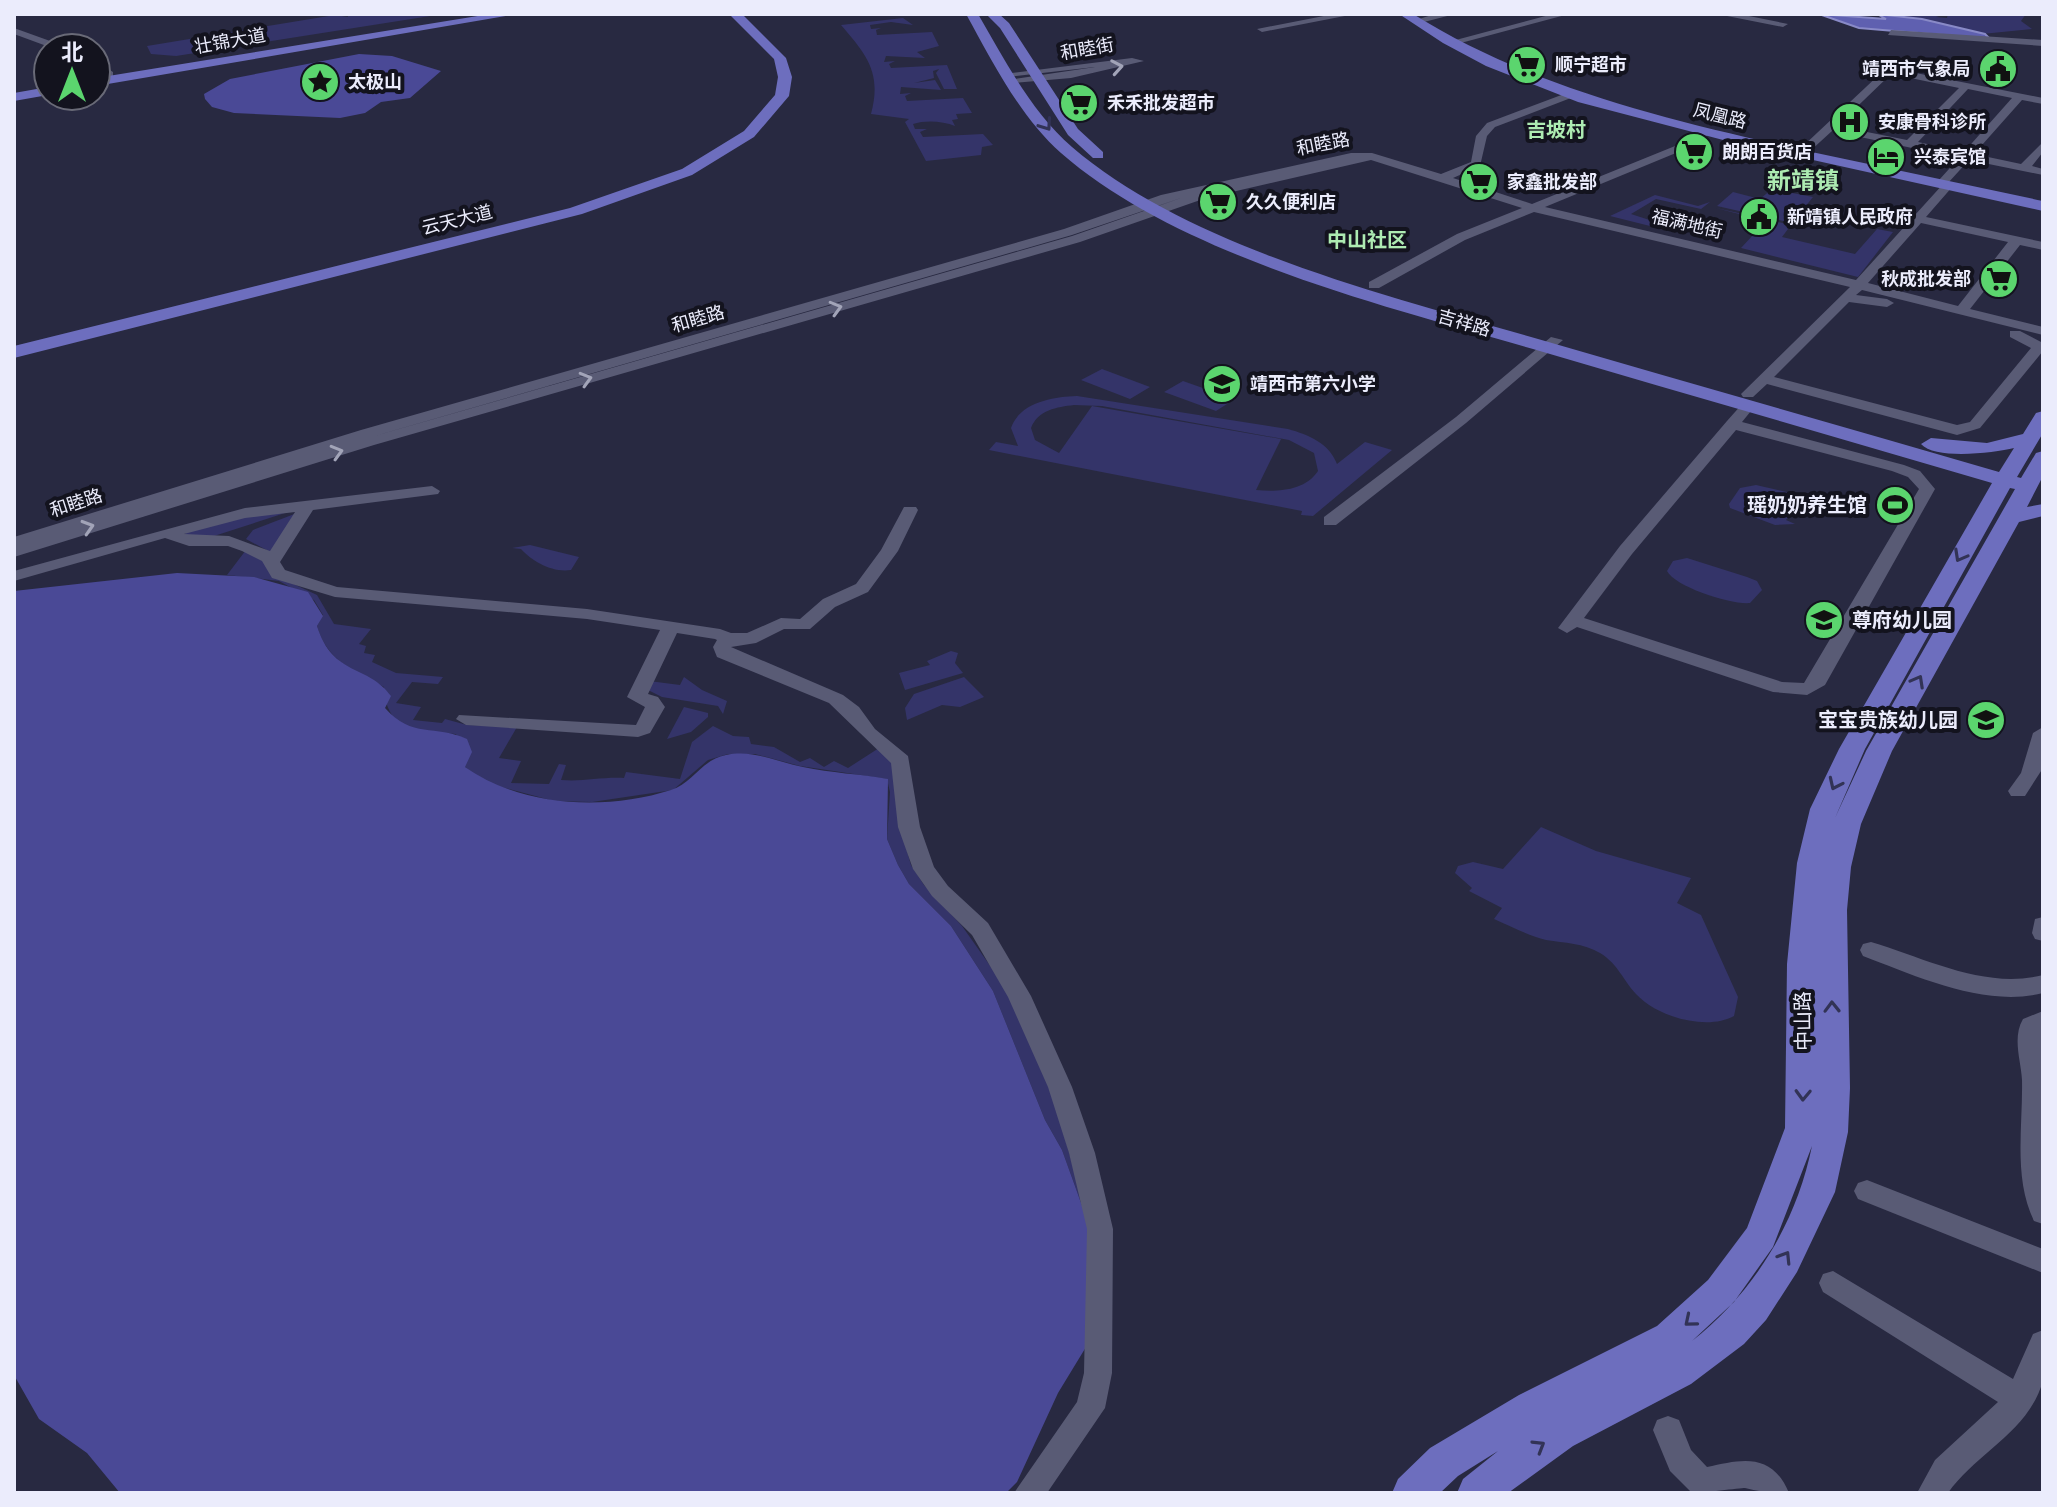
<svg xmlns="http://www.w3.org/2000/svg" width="2057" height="1507" viewBox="0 0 2057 1507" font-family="Rubik,'Noto Sans SC',sans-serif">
<rect width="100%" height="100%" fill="#282941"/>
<path fill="#343469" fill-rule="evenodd" d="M347 14H443L176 56 151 54 147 46 335 15 348 17Z
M1884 14H1945L1936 17 1947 18 1948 14H2026L2021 21 2032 29 1982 34Z
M903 18 913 25 891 22 870 25 871 29 881 28 876 30 877 35 932 32 939 46 917 52 925 58 886 56 884 62 895 61 889 64 891 68 947 65 957 89H944L936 73 939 69 933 71 934 78 914 83 935 80 941 90 901 87 900 94 911 93 905 96 907 101 963 98 972 113 956 114 958 119 952 120 955 126C943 121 925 120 913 124L915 129H927L920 132 923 137 983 134 993 145 982 147 981 155 926 161 905 122 909 119 871 114C882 73 867 55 841 25Z
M1772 189 1813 197 1792 223 1717 206 1733 192 1760 199Z
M1655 195 1698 206 1710 202 1701 209 1656 199 1631 214 1677 229 1674 232 1610 216Z
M1716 208 1791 225 1782 237 1855 254 1877 229 1893 232 1858 277 1741 248 1766 221Z
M1102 369 1150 387 1130 399 1081 380Z
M1183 381 1234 399H1235L1216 411 1164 392Z
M1077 396 1288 429C1309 435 1329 443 1337 464L1365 442 1392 450 1313 516 1301 515 1302 511 989 450 996 442 1018 446 1011 428C1020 402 1053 397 1077 396ZM1074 405 1102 406 1289 440 1314 453 1318 471C1305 491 1277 492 1256 490L1281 439 1092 406 1059 453 1035 440 1031 428C1038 410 1057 407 1074 405Z
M1756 485 1799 495 1810 502V508L1800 504 1786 520 1795 524 1775 525 1730 508 1729 504 1740 488Z
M285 513 214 536 185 535 186 531 226 518Z
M297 513 272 553 246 539 253 530Z
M530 545 579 557 571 570C552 573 532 561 521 549L512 548Z
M246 550 267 562 270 573 317 595 334 624 371 629 359 644 366 646 364 653 375 655 372 662 396 673 443 677 438 684 412 682 396 703 421 707 413 720 442 723 445 719 467 725 517 727 499 758 521 761 511 783 549 784 559 764 566 765 561 780C582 782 600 777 624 778L626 772 680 779 692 742 713 726 733 736 749 737 751 744 774 747 800 762 810 758 824 767 834 761 848 768 879 748 894 763 899 823 911 865 924 885 962 926 1003 984 1053 1094 1089 1225 1062 1150 1045 1120 993 991 951 926 909 884 898 865 887 839 890 792 887 779 800 766 755 754H728L708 760 673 790 592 802 554 801 490 784 465 767 456 734C419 730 386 733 384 687 354 671 327 661 317 626L323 615 314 600 279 581 227 575Z
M1687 558 1747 577 1757 581 1762 590 1750 603C1732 605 1675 587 1667 571L1673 561Z
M951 651 958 653 955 663 963 673 905 690 899 673 930 665 927 661Z
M684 677 702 690 727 701 723 714 718 706 662 697 646 689 649 681 680 685Z
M964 677 984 697 960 707 942 705 907 720 905 708 914 694Z
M684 707 708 713V717L691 732 667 739Z
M1541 827 1596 851 1691 878 1677 903 1701 915 1738 997 1734 1016C1707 1031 1657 1017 1636 994 1623 980 1618 964 1600 953 1583 943 1565 943 1546 940 1529 936 1510 926 1494 919L1502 908 1469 891 1472 888 1455 873 1458 866 1473 862 1503 869Z"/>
<path fill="#4a4996" d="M359 54 392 56 441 71 410 98 381 102 365 113 340 118 234 113 212 107 205 99 204 94 230 79Z
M177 573 254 577 308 592 323 616 317 626C333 677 368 664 391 696L385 708C412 739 435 724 467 739L472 752 465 767C522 807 605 811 671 790 693 783 701 760 726 755 753 749 777 762 803 767 831 773 860 774 888 779L887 839 898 865 909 884 951 926 993 991 1045 1120 1062 1150 1089 1225 1086 1347 1058 1393 1017 1482 1006 1493H120L87 1453 39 1419 14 1375V591Z"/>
<path fill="#5f60b0" stroke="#898ac7" stroke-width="2" d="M1819 14 1886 19 1877 14 1922 19 1985 34 1990 39 1859 28Z"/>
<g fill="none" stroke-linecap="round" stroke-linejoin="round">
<path fill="#595b75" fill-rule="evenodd" d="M1334 14H1355L1262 32 1257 29Z
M1435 14H1455L1424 22 1419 19Z
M1553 14H1569L1457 44 1452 41Z
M1717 14H1739L1788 24 1783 27Z
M14 28 64 46 66 48H52L14 34Z
M1891 30 2043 40V46L1888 35Z
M1132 58 1144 61 1071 78 1012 83 1007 80 1095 67 1008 77 1003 74Z
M96 61 113 72V76H105L96 69Z
M1870 64 2043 98V104L2022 100 1974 154 2021 164 2043 142V152L2032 166 2043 169V175L1969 160 1948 183 1953 186 1926 217 2043 242V250L2020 245 1970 309 2043 327V335L1862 290 1856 295 1887 299 1894 303 1887 307 1849 302 1774 377 1957 425 1970 422 2031 348 2010 337V331H2020L2043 343V351L1980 428 1957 435 1767 384 1753 397H1743L1741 394 1850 287 1534 212 1465 240 1379 288H1369V282L1457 234 1522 208 1371 160 1206 198 1080 242 374 445 14 557V537L361 430 1064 229 1161 195 1351 153H1372L1441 174 1471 162 1476 136 1487 123 1572 91 1576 92V96L1495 127 1487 136 1480 166 1453 178 1532 204 1680 144 1701 130H1709V134L1688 148 1545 207 1856 280 1944 183 1939 180 1959 158 1832 131 1809 152H1801V148L1882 72 1866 69ZM1891 74 1959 88 1907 140 1837 126ZM1968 89 2012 98 1964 152 1918 142ZM1184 197 1072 236 364 439 1072 235ZM1921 223 2008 242 1958 306 1868 283Z
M1551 337 1563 340 1466 423 1336 525H1324V517L1456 417Z
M1748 402 1755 406 1742 422 1904 465 1920 471 1935 489 1825 685 1807 695 1773 692 1577 627 1567 633 1558 628 1620 546 1727 421 1743 403ZM1736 430 1892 471 1908 477 1919 489 1804 683 1782 682 1584 618 1632 554Z
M432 486 440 491 438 494 313 510 280 562 285 570 337 587 587 609 720 629 731 633H747L781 618 800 619 823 599 856 584 881 550 904 507H916L918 510 898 551 868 592 835 607 810 629H784L756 643 731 647 843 695 859 707 875 729 908 756 920 827 934 867 948 886 988 923 1031 996 1072 1087 1095 1153 1113 1229 1112 1373 1105 1408 1047 1493H1014L1077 1402 1084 1373 1087 1229 1069 1153 1048 1087 1008 997 972 935 932 896 913 869 898 827 891 763 829 703 717 657 713 647 717 640 715 639 677 633 648 694 658 697 665 707 650 733 638 737 466 725 456 719 459 715 636 725 645 707 627 697 660 630 587 619 335 597 272 578 262 561 242 551 228 546H189L165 538 14 581V571L245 508ZM295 512 270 551 229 536 184 534 245 518Z
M2043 727V768L2025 796H2011L2008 791 2021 773 2033 733Z
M2043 917V941L2035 939 2032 933 2035 919Z
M1871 942C1925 958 1985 990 2043 975V993C1985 1008 1916 976 1863 956L1860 950 1863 944Z
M2043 1011 2042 1037 2043 1224 2034 1221C2013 1178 2023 1126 2022 1080 2021 1060 2012 1038 2023 1019Z
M1867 1180 2043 1249V1273L1858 1199 1854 1191 1858 1183Z
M1833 1271 2013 1379 2033 1334 2043 1330C2043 1345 2046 1365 2043 1380 2030 1431 1976 1453 1948 1493H1917L1935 1460 1998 1402 1823 1292 1819 1283 1823 1274Z
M1668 1416 1679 1420 1691 1450 1707 1467C1742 1459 1772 1452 1789 1493 1773 1493 1759 1492 1745 1488 1740 1488 1702 1493 1692 1493L1670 1471 1653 1430 1657 1420Z"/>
<path fill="#6d6ebe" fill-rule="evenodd" d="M490 14H518L96 86V78Z
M729 14H742L786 58 792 77 789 96 754 137 692 175 582 214 14 358V346L570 208 682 169 744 131 775 95 778 77 774 59Z
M966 14H978C1004 59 1032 113 1072 147 1191 249 1396 298 1545 341 1696 385 1848 428 1999 472L2014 448C1994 453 1935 460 1921 444L1931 438 1987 443 2023 434 2036 413 2043 411V433L2017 477 2021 478 2036 453 2043 451V476L2027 507 2043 504V516L2019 522 1892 751 1861 824 1851 867 1847 910 1850 1088 1848 1132 1835 1192 1797 1272 1766 1320 1744 1344 1691 1384 1573 1446 1508 1493H1457L1463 1479 1498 1451 1458 1476 1440 1493H1392L1398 1479 1430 1448 1519 1395 1657 1326 1708 1280 1747 1228 1785 1128 1787 964 1797 863 1810 809 1839 749 1992 483C1839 438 1686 394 1533 349 1385 306 1179 256 1061 153 1020 117 992 61 966 14ZM2010 488 2015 489 1866 751 1835 818 1865 749ZM1812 1146C1796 1224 1754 1292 1692 1341L1734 1302 1773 1247Z
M986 14H999L1009 23 1078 129 1103 152V158H1093L1068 135 1000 28Z
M1399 14H1413C1529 86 1657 117 1788 147 1873 165 1958 183 2043 201V211L1727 141 1578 102 1486 66 1443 43Z
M48 87V95L14 101V93Z"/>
</g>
<defs><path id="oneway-chevron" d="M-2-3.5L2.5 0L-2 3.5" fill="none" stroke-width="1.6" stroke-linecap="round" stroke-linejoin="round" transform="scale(2)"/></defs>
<g stroke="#a2a4b8">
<use href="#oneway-chevron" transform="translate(1117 67) rotate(-10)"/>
<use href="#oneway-chevron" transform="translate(836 308) rotate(-16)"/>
<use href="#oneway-chevron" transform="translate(586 379) rotate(-16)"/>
<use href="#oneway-chevron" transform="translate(337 452) rotate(-16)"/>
<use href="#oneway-chevron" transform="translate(88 527) rotate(-17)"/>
</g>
<g stroke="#323356">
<use href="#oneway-chevron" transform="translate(1046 125) rotate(55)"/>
<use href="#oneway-chevron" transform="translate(1960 556) rotate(119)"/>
<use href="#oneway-chevron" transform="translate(1918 681) rotate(-61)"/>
<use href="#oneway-chevron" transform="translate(1835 784) rotate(115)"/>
<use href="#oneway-chevron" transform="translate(1832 1007) rotate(-91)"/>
<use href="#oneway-chevron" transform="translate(1803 1095) rotate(92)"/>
<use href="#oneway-chevron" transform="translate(1785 1257) rotate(-58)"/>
<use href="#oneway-chevron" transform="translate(1690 1321) rotate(140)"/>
<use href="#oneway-chevron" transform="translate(1539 1446) rotate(-31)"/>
</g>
<defs>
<g id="supermarket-disc" transform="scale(2)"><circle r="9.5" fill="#5bd56e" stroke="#13131e"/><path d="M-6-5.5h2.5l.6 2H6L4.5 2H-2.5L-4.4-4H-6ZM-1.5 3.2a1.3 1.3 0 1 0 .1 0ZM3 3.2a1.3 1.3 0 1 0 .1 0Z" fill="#111"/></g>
<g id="civic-disc" transform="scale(2)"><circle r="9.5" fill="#5bd56e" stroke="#13131e"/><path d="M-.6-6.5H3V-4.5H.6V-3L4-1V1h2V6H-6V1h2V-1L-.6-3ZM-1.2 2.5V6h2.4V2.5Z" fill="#111"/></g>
<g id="sight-disc" transform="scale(2)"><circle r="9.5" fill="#5bd56e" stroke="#13131e"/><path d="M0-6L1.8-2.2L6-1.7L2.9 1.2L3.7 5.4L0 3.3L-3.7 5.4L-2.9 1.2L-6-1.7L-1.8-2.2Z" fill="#111"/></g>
<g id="hospital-disc" transform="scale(2)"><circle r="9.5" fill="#5bd56e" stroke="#13131e"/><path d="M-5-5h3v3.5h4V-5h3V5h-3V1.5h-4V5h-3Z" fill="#111"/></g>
<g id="hotel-disc" transform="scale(2)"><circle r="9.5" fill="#5bd56e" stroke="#13131e"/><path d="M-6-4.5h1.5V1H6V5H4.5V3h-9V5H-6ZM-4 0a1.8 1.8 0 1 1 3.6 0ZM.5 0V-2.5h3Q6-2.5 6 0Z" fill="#111"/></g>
<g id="school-disc" transform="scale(2)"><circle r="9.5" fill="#5bd56e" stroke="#13131e"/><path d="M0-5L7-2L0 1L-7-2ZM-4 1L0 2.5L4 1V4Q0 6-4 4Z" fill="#111"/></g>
<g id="stadium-disc" transform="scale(2)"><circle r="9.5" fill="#5bd56e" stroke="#13131e"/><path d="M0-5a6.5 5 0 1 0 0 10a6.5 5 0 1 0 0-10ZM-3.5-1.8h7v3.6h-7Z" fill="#111"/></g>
</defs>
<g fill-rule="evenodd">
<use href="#supermarket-disc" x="1527" y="65"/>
<use href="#civic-disc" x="1998" y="69"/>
<use href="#sight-disc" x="320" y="82"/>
<use href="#supermarket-disc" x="1079" y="103"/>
<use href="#hospital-disc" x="1850" y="122"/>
<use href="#supermarket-disc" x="1694" y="152"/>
<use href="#hotel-disc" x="1886" y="157"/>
<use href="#supermarket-disc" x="1479" y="182"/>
<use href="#supermarket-disc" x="1218" y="202"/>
<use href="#civic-disc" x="1759" y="217"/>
<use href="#supermarket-disc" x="1999" y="279"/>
<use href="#school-disc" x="1222" y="384"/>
<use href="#stadium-disc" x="1895" y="505"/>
<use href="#school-disc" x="1824" y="620"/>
<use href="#school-disc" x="1986" y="720"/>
</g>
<g text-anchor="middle" stroke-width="8" stroke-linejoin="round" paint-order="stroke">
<g font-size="18" fill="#ebecfc" stroke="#13131e">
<text transform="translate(230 41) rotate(-10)" y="6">壮锦大道</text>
<text transform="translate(1087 49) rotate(-10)" y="6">和睦街</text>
<text transform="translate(1720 116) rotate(14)" y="6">凤凰路</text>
<text transform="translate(1323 144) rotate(-11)" y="6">和睦路</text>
<text transform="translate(457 220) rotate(-14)" y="6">云天大道</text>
<text transform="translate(1687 224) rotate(13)" y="6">福满地街</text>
<text transform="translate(698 319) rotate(-16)" y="6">和睦路</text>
<text transform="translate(1464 323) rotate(16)" y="6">吉祥路</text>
<text transform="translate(76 503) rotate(-18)" y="6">和睦路</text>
</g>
<g font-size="18" font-weight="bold" fill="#ebecfc" stroke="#13131e" text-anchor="start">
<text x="1555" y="71">顺宁超市</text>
<text x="1970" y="75" text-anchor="end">靖西市气象局</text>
<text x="348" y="88">太极山</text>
<text x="1107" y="109">禾禾批发超市</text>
<text x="1878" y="128">安康骨科诊所</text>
<text x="1722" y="158">朗朗百货店</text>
<text x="1914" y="163">兴泰宾馆</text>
<text x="1507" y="188">家鑫批发部</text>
<text x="1246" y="208">久久便利店</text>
<text x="1787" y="223">新靖镇人民政府</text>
<text x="1971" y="285" text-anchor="end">秋成批发部</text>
<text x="1250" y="390">靖西市第六小学</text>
</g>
<g font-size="20" font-weight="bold" fill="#adebb2" stroke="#13131e">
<text x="1556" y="137">吉坡村</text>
<text x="1367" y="247">中山社区</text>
</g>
<g font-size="20" font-weight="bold" fill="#ebecfc" stroke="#13131e" text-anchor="end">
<text x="1867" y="512">瑶奶奶养生馆</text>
<text x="1852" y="627" text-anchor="start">尊府幼儿园</text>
<text x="1958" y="727">宝宝贵族幼儿园</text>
</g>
<g font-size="20" fill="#ebecfc" stroke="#13131e">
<text transform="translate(1803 1021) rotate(-91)" y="7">中山路</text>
</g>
<g font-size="24" font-weight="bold" fill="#adebb2" stroke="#13131e">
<text x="1803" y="189">新靖镇</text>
</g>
</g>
<rect width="2057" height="1507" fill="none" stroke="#ebecfc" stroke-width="32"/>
<g transform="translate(72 72)"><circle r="38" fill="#13131e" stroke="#696a77" stroke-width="2"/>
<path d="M0-6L14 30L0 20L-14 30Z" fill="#5bd56e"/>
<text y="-12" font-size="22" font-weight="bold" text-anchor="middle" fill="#ebecfc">北</text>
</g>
</svg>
